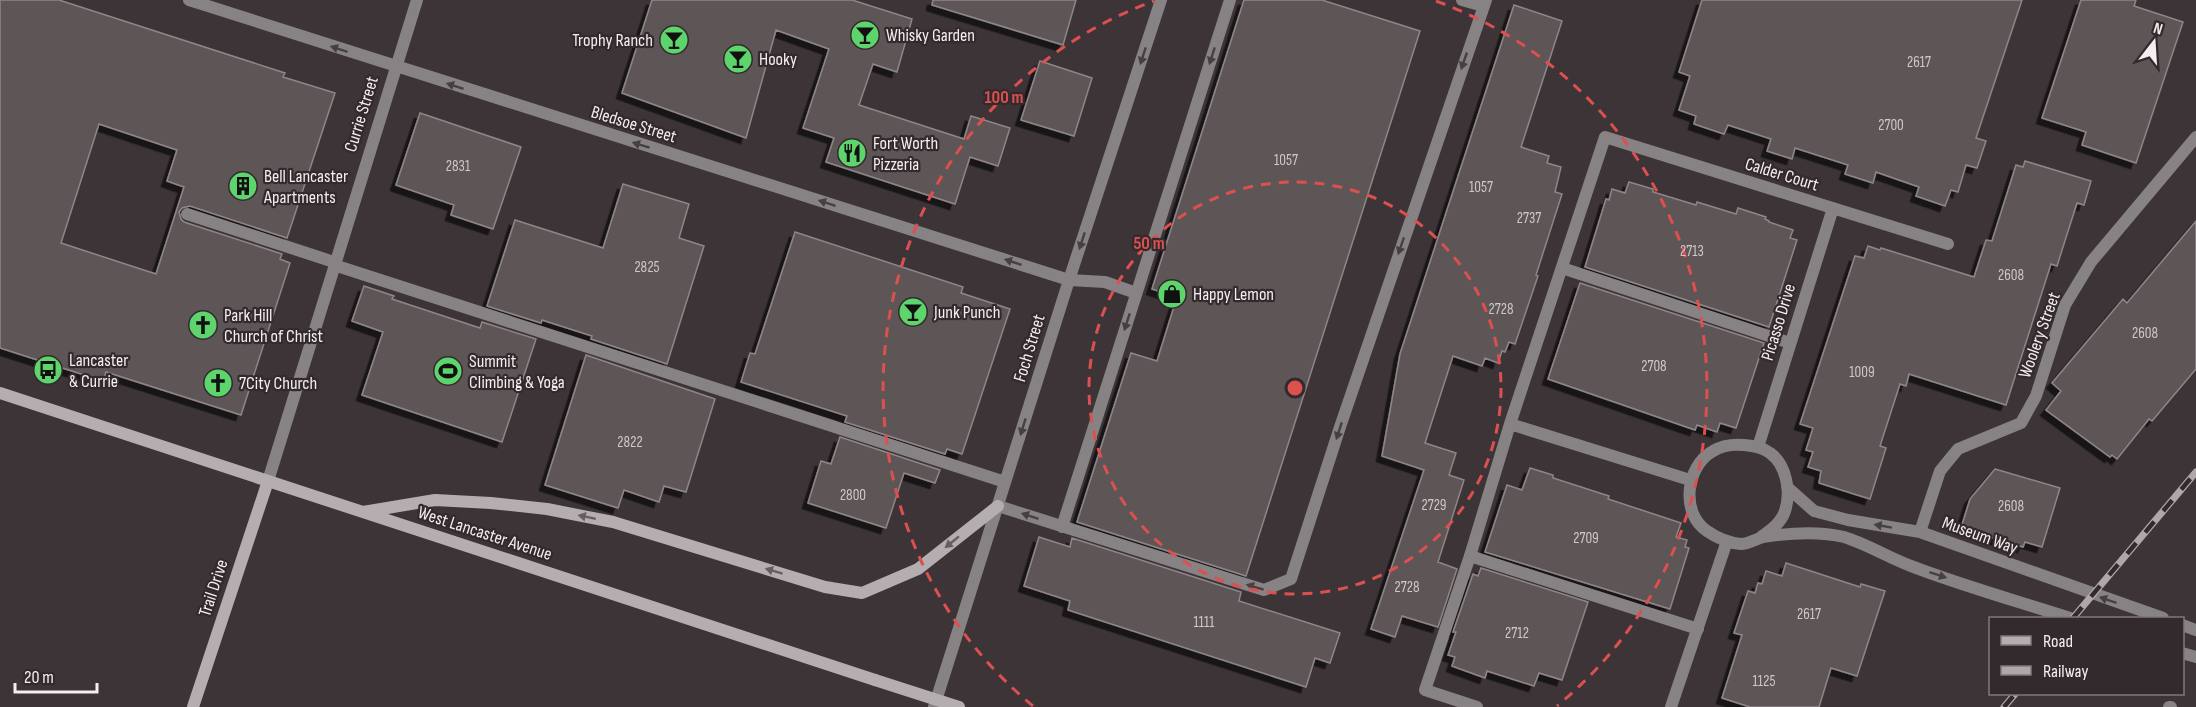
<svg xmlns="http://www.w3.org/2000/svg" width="2196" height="707" viewBox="0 0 2196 707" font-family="'Sofia Sans Condensed',sans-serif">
<defs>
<filter id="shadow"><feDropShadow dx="-5.5" dy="5.5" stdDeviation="0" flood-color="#0009"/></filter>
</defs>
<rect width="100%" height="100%" fill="#3c3437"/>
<path fill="#5d5457" stroke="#8f8689" stroke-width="1.5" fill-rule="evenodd" filter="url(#shadow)" d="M0 0H59L285 73 283 77 335 93 287 238 190 206 182 208 179 212 181 219 184 222 282 254 280 259 290 263 241 415 106 372 103 381 0 348ZM99 124 177 150 167 181 184 187 156 274 61 243Z
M652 0H852L912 19 897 72 873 64 859 105 964 139 971 116 1010 128 998 166 970 157 955 204 826 162 834 138 803 128 829 49 776 30 746 138 622 93Z
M933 0H1076L1063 45 932 5Z
M1244 0H1322L1420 31 1246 576 1077 522 1131 353 1157 361 1177 297 1152 289Z
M1702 0H2022L1976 138 1986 141 1977 168 1966 165 1958 192 1951 190 1945 206 1916 196 1919 187 1876 172 1873 183 1845 174 1848 165 1795 148 1792 159 1767 151 1771 139 1728 125 1724 134 1694 124 1696 116 1679 110 1690 76 1679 72Z
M2081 0H2136L2134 6 2183 22 2136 163 2082 145 2086 132 2042 118Z
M1514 5 1562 21 1521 147 1549 156 1547 163 1561 167 1555 192 1562 194 1536 275 1538 276 1515 344 1509 342 1505 352 1502 351 1498 363 1485 358 1482 366 1453 356 1425 443 1456 453 1449 475 1464 480 1438 562 1457 569 1438 627 1402 616 1395 637 1371 629 1424 470 1382 456 1400 354Z
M1040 61 1092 78 1074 136 1021 120Z
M420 113 521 147 493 229 451 215 454 205 396 185Z
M2025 161 2091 181 2084 205 2077 203 2057 266 2051 264 2006 405 1909 374 1906 386 1900 384 1880 446 1886 448 1870 499 1819 483 1821 471 1808 467 1813 452 1806 450 1813 428 1800 424 1855 256 1864 258 1868 246 1880 250 1881 248 1974 277 1986 240 1992 241 2016 165 2023 167Z
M1629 182 1653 189V192L1696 205 1697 202 1736 214 1738 208 1766 217 1765 219 1769 221V222L1793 230 1790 238 1797 240 1769 327 1585 267 1606 199 1609 200 1612 189 1625 193Z
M623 184 689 204 679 238 704 246 667 364 591 339 592 336 542 320 541 323 487 306 515 220 603 248Z
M2196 221V369L2152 421 2149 419 2117 459 2112 455 2110 457 2046 410 2061 391 2052 383 2123 299 2127 303Z
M795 232 963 287 961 293 1010 309 962 454 947 449 945 454 845 422 847 416 741 382 750 353 755 354Z
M1580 283 1764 343 1736 428 1720 423 1717 432 1697 425 1695 430 1548 379Z
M364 286 394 296 392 299 480 328 482 322 536 339 502 442 362 395 383 332 352 321Z
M586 355 715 399 686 492 664 486 659 502 624 490 618 508 545 485Z
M840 437 940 470 935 483 904 473 886 528 808 503 821 461 831 464Z
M1530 468 1553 475V478L1609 496 1608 499 1681 523 1676 537 1687 540 1685 547 1689 548 1670 609 1485 552 1507 485 1522 490Z
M1995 469 2060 488 2042 547 2025 542 2023 547 1961 528 1970 499Z
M1039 537 1070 547 1072 538 1241 592 1239 601 1340 633 1330 663 1315 658 1306 687 1068 610 1070 601 1024 586Z
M1786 563 1860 587 1861 584 1885 591 1857 676 1831 668 1819 707H1750L1722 698 1742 635 1734 633 1748 591 1755 593 1758 583 1762 584 1766 571 1782 576Z
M1481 568 1588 602 1562 680 1539 673 1534 686 1487 671 1485 678 1452 666 1455 657 1448 655 1456 632H1453L1473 574 1478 576Z"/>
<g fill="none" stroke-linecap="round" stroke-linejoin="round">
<path stroke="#878384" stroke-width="12" d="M1462 0 1483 6
M187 214 334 262
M334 265 1005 482
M1562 268 1790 343
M1069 280 1105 282 1136 293
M998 506 1264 590 1291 579 1340 427 1486 0
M1062 527 1230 0
M1470 556 1698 629
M2169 707H2171"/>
<path stroke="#878384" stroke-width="12" d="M189 0 1069 280
M1510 424 1690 480
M1758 447 1833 208
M268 481 417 0
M1787 487 1814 511 1848 520 1920 532 2163 618
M1920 532 1940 471 1958 449 2021 423 2036 396 2065 305 2091 262 2196 137
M1761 537C1771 530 1781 523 1785 511 1791 493 1787 465 1770 453 1762 447 1753 446 1744 445 1734 444 1723 445 1713 451 1686 466 1680 513 1707 531 1717 538 1730 543 1741 544 1748 544 1756 539 1763 537 1789 533 1819 531 1844 537 1867 544 1889 558 1911 566 1963 586 2017 601 2070 618
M2182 625 2196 630
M2182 653 2196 657
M934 707 1069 280 1161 0
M1477 707 1425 690 1470 556 1510 424 1605 137 1948 244
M1671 707 1727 541"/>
<path stroke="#b5aeb0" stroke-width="12" d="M0 393 875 680
M363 512 435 500 491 503 547 509 613 522 825 587 862 593 918 569 998 506
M193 707 268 481"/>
<g stroke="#aea8aa" stroke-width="7">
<path id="rail" d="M2073 618 2196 472
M2004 707 2015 694"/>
</g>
<use href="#rail" stroke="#322a2d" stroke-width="4.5" stroke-dasharray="14" stroke-linecap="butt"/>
<path stroke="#b5aeb0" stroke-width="12" d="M875 680 959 707"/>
</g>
<defs><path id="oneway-solid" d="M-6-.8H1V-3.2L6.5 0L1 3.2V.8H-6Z" transform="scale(1.5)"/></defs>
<g fill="#474043">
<use href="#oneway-solid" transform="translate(339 49) rotate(-162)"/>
<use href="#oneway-solid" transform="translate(1143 56) rotate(108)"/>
<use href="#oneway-solid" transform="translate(1212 56) rotate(108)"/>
<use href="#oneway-solid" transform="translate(1464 61) rotate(109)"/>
<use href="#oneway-solid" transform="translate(455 86) rotate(-162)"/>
<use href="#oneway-solid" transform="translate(641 145) rotate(-163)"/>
<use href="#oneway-solid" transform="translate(827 203) rotate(-162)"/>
<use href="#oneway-solid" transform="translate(1082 241) rotate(108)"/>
<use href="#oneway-solid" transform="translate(1401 246) rotate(109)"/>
<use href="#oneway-solid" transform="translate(1013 262) rotate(-162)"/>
<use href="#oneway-solid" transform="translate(1127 322) rotate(108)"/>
<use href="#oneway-solid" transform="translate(1023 427) rotate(107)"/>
<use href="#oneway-solid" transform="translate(1339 431) rotate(108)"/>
<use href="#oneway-solid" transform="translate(1030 516) rotate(-162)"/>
<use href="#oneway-solid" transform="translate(1883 526) rotate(-170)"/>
<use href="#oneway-solid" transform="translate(1938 575) rotate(18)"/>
<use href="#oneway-solid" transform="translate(1255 587) rotate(-163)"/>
<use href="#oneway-solid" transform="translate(2108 600) rotate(-161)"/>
</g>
<g fill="#665f61">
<use href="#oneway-solid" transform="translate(587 517) rotate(-168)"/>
<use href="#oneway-solid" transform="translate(952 542) rotate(141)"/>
<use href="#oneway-solid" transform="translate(774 571) rotate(-163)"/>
</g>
<g fill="none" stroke="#dc5050" stroke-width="3" stroke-dasharray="10 8">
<circle cx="1295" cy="388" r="206"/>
<path d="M1033 706A412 412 0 0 1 1154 1M1436 1A412 412 0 0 1 1557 706"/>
</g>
<defs>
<g id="bar-disc" transform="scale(1.5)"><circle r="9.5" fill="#5ed56c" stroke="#322a2d"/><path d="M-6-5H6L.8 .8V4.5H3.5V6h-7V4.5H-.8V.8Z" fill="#111"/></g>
<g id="restaurant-disc" transform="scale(1.5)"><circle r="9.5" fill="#5ed56c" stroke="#322a2d"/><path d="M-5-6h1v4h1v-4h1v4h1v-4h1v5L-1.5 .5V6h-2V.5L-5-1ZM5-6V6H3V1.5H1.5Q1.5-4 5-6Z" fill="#111"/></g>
<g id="building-disc" transform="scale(1.5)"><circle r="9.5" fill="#5ed56c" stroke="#322a2d"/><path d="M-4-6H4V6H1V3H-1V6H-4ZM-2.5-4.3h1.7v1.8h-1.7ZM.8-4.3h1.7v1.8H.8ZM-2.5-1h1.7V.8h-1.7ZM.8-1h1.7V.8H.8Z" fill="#111"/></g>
<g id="shop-disc" transform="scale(1.5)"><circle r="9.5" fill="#5ed56c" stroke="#322a2d"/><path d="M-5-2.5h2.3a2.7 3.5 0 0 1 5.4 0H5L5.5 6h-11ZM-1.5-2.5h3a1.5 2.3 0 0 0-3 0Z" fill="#111"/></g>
<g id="church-disc" transform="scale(1.5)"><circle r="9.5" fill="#5ed56c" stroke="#322a2d"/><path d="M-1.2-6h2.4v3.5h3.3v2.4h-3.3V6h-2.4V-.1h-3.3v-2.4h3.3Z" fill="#111"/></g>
<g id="bus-disc" transform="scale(1.5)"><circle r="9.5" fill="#5ed56c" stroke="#322a2d"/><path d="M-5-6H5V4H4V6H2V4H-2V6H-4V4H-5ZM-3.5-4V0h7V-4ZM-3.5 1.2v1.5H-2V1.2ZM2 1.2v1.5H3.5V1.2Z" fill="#111"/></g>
<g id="stadium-disc" transform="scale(1.5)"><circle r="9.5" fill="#5ed56c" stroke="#322a2d"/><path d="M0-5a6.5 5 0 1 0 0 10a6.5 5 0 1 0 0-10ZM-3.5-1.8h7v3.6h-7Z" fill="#111"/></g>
</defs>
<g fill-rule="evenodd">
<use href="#bar-disc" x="865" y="35"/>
<use href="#bar-disc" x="674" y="40"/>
<use href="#bar-disc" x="738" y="59"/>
<use href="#restaurant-disc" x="852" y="153"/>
<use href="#building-disc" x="243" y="186"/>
<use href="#shop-disc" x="1172" y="294"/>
<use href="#bar-disc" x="913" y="312"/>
<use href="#church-disc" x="203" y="325"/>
<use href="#bus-disc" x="48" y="370"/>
<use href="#stadium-disc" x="448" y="371"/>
<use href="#church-disc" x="218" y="383"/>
</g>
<g text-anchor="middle" stroke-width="4.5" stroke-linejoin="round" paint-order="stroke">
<g font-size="15" fill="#cec8ca">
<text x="1919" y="67">2617</text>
<text x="1891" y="130">2700</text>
<text x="1286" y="165">1057</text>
<text x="458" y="171">2831</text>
<text x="1481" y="192">1057</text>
<text x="1529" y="223">2737</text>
<text x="1692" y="256">2713</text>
<text x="647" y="272">2825</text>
<text x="2011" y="280">2608</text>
<text x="1501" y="314">2728</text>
<text x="2145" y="338">2608</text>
<text x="1654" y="371">2708</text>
<text x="1862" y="377">1009</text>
<text x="630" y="447">2822</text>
<text x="853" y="500">2800</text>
<text x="1434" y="510">2729</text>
<text x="2011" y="511">2608</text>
<text x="1586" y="543">2709</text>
<text x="1407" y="592">2728</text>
<text x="1809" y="619">2617</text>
<text x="1204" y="627">1111</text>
<text x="1517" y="638">2712</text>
<text x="1764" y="686">1125</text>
</g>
<g font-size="18" fill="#f4eef0" stroke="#322a2d" text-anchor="start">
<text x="886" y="41">Whisky Garden</text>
<text x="653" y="46" text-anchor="end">Trophy Ranch</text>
<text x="759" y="65">Hooky</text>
<text x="873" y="149">Fort Worth<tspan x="873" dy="21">Pizzeria</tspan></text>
<text x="264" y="182">Bell Lancaster<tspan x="264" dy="21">Apartments</tspan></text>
<text x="1193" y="300">Happy Lemon</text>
<text x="934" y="318">Junk Punch</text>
<text x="224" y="321">Park Hill<tspan x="224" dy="21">Church of Christ</tspan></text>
<text x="69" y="366">Lancaster<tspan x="69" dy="21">&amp; Currie</tspan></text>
<text x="469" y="367">Summit<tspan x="469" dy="21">Climbing &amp; Yoga</tspan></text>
<text x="239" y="389">7City Church</text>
</g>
<g font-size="18" fill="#f4eef0" stroke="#322a2d">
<text transform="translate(361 114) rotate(-73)" y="6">Currie Street</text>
<text transform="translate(634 124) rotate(17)" y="6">Bledsoe Street</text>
<text transform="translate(1782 174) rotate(17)" y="6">Calder Court</text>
<text transform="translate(1778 322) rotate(-73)" y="6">Picasso Drive</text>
<text transform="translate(2039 335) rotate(-70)" y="6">Woolery Street</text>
<text transform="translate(1029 348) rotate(-73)" y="6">Foch Street</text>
<text transform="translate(485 533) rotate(18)" y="6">West Lancaster Avenue</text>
<text transform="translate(1980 535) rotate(20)" y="6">Museum Way</text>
<text transform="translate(213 588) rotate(-72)" y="6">Trail Drive</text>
</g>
</g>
<circle cx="1295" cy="388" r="9" fill="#dc5050" stroke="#322a2d" stroke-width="3"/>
<g font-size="18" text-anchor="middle" font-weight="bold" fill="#dc5050" stroke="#322a2d" stroke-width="4.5" stroke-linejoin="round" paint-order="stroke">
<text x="1004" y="103">100 m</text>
<text x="1149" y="249">50 m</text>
</g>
<rect x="1989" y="617" width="195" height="78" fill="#322a2d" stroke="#80787b" stroke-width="1.5"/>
<rect x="2001" y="636" width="30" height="9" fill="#b5aeb0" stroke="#80787b" stroke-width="1.5"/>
<text x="2043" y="647" font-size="18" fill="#f4eef0">Road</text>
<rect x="2001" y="666" width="30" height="9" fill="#aea8aa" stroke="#80787b" stroke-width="1.5"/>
<text x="2043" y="677" font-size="18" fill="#f4eef0">Railway</text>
<g transform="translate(2154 42) rotate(17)" stroke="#322a2d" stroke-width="4.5" paint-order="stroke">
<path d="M0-4.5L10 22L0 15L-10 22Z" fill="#f4eef0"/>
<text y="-9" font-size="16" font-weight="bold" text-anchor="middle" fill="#f4eef0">N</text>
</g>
<path d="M15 683v9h82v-9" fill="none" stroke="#f4eef0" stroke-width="3"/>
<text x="24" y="683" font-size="18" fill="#f4eef0" stroke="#322a2d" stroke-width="4.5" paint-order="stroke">20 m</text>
</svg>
